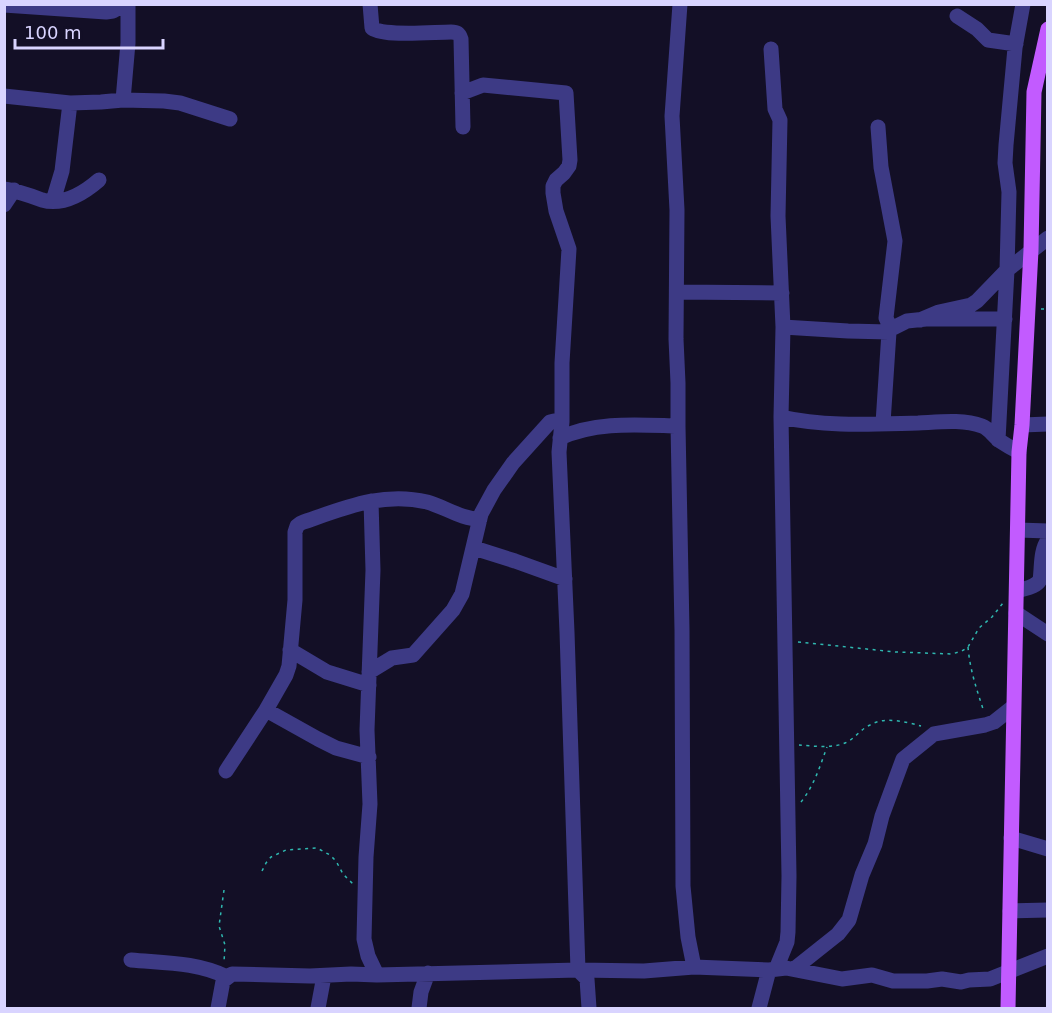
<svg xmlns="http://www.w3.org/2000/svg" width="1052" height="1013" viewBox="0 0 1052 1013" font-family="'DejaVu Sans',sans-serif">
<rect width="100%" height="100%" fill="#130f26"/>
<g fill="none" stroke-linecap="round" stroke-linejoin="round">
<path stroke="#2fb8b0" stroke-width="1.5" stroke-dasharray="3 4.5" stroke-linecap="butt" d="M1041 309H1048
M798 642 896 652 952 654 962 651 968 647 979 628 992 617 1003 603
M968 647C970 671 977 690 984 712
M799 745C813 746 834 749 847 742 855 738 861 729 870 725 885 716 906 722 921 726
M801 802C814 786 820 766 827 747
M262 871 266 863 271 857 286 850 317 848 330 855 336 861 343 874 353 884
M224 890 219 926 225 945 224 962"/>
<path stroke="#3d3a85" stroke-width="15" d="M370 4 372 28C385 37 433 32 451 32 457 32 459 33 461 39L463 127
M680 4 672 116 677 210 676 339 678 383V426L682 630 683 886 688 937 694 967
M4 5 106 12 113 11 125 4
M957 16 977 29 988 40 1016 44
M771 49 775 109 780 120 778 216 783 327 781 417 789 876 788 932 787 942 776 969
M462 93 483 85 566 93 570 160 569 166 564 173 556 180 553 186V193L556 211 569 249 562 363V422L559 452 567 632 578 970 587 979 589 1008
M4 96 70 103 101 102 123 100 164 101 180 103 230 119
M123 100 128 43V4
M878 127 881 167 895 241 886 318 891 329
M4 189C18 191 29 195 42 200 63 206 84 193 99 180
M53 201 62 171 70 103
M4 205 14 190
M677 292 782 293
M920 320 939 312 971 305 977 301 1007 270 1009 192 1005 163 1006 145 1015 48 1023 4
M783 327 848 331 889 332
M781 417C825 427 874 424 918 423 939 422 963 419 982 426 990 429 993 436 1000 441 1006 445 1013 449 1019 452
M883 423 889 332 891 329 907 321 926 319H1005
M1022 425 1048 424
M560 438C596 421 639 425 678 426
M998 440 1007 270 1048 238
M371 501 373 570 367 730 370 804 366 857 364 939 368 956 377 975
M1018 530 1048 531
M474 548 515 561 565 579
M1017 591C1025 588 1035 588 1040 580 1042 568 1040 551 1048 540
M1016 613 1048 634
M290 650 327 672 369 685
M369 672 392 658 413 655 453 610 462 594 481 514 494 490 513 463 550 422 554 421 562 422
M266 710 318 739 336 748 369 757
M226 771 266 710 286 675 289 666 295 600V532L297 526 301 523C342 509 382 491 427 502 445 507 461 519 480 519
M1011 838 1048 849
M1010 911 1048 910
M131 960C163 963 197 962 227 977
M794 969 838 934 849 920 862 875 875 844 882 816 903 759 934 734 985 725 994 722 1013 707
M218 1008 223 981 232 974 310 976 351 974 377 975 578 970 644 971 694 967 769 970 786 968 842 979 872 975 893 981H927L942 979 961 982 969 980 990 979 1048 956
M318 1008 324 976
M419 1008 421 992 428 973
M759 1008 769 970"/>
<path stroke="#c25bff" stroke-width="15" d="M1008 1008 1019 452 1022 425 1031 250 1034 92 1048 29"/>
</g>
<rect width="1052" height="1013" fill="none" stroke="#d9d4ff" stroke-width="12"/>
<path d="M15 39v9h148v-9" fill="none" stroke="#d9d4ff" stroke-width="3"/>
<text x="24" y="39" font-size="18" fill="#d9d4ff" stroke="#130f26" stroke-width="4.5" paint-order="stroke">100 m</text>
</svg>
